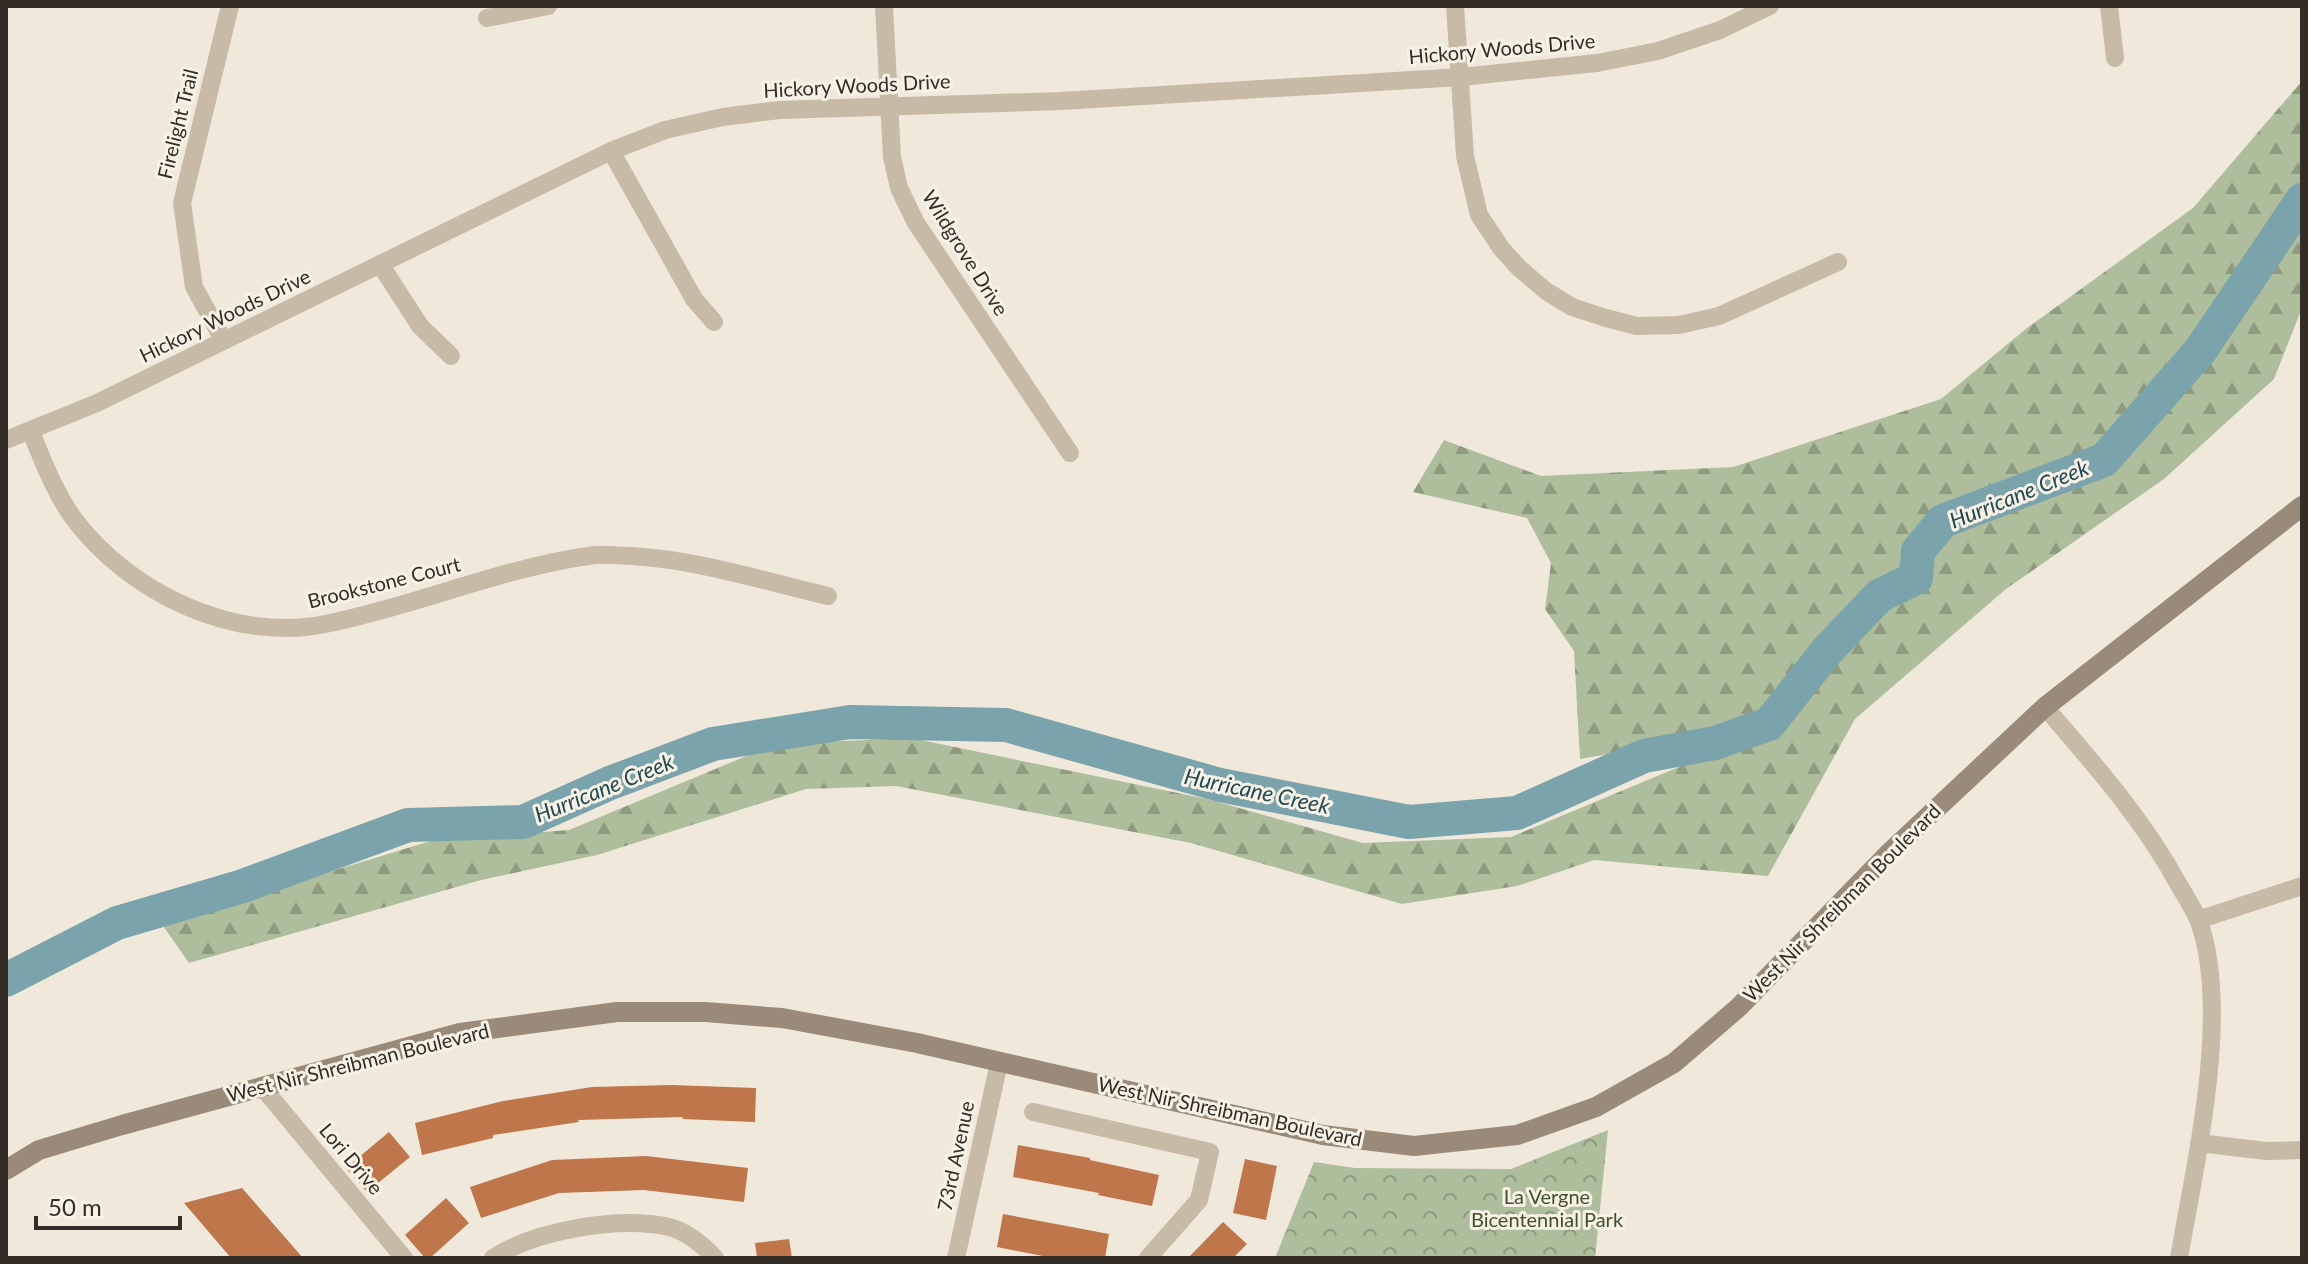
<svg xmlns="http://www.w3.org/2000/svg" width="2308" height="1264" viewBox="0 0 2308 1264" font-family="Lato,sans-serif">
<defs>
<pattern id="forest-firs" width="22" height="20" patternUnits="userSpaceOnUse" patternTransform="scale(2)"><rect width="22" height="20" fill="#aebe9c"/><path d="M5 1l3.5 6h-7zM16 11l3.5 6h-7z" fill="#8e9b7f"/></pattern>
<pattern id="park-crowns" width="20" height="18" patternUnits="userSpaceOnUse" patternTransform="scale(2)"><rect width="20" height="18" fill="#aebe9c"/><path d="M2 6a3 3 0 1 1 6 0M12 15a3 3 0 1 1 6 0" fill="none" stroke="#8e9b7f"/></pattern>
</defs>
<rect width="100%" height="100%" fill="#f0e9db"/>
<path fill="url(#forest-firs)" d="M2302 81V308L2274 379 2164 479 2006 589 1855 719 1768 876 1594 860 1517 886 1402 904 1191 843 896 786 806 789 597 855 481 880 189 963 161 923 434 840 569 830 775 744 911 738 1207 799 1363 843 1511 837 1686 764 1671 743 1580 759 1574 651 1545 609 1551 563 1527 518 1413 492 1444 440 1541 476 1733 467 1941 399 2027 328 2193 208Z"/>
<path fill="url(#park-crowns)" d="M1608 1130 1595 1258H1275L1314 1162 1355 1168 1511 1169Z"/>
<g fill="none" stroke-linecap="round" stroke-linejoin="round">
<path stroke="#7ba3ab" stroke-width="34" d="M6 980 117 923 243 886 408 825 523 822 610 783 713 744 850 722 1006 725 1220 785 1409 822 1517 813 1644 756 1715 743 1769 724 1826 652 1879 596 1916 578 1918 551 1943 521 2104 460 2200 351 2302 200"/>
</g>
<path fill="#be764a" d="M671 1085 756 1088 755 1122 682 1119 683 1117 578 1120 579 1122 493 1135V1138L422 1155 415 1123 503 1101 592 1087Z
M389 1132 410 1157 367 1192 346 1168Z
M1018 1145 1090 1158V1160L1159 1175 1152 1206 1098 1195 1099 1193 1013 1177Z
M646 1156 748 1168 744 1202 644 1190 559 1193 481 1218 470 1187 552 1160Z
M1245 1159 1277 1166 1266 1220 1233 1213Z
M242 1188 303 1258H231L184 1203Z
M446 1198 469 1223 430 1258H425L405 1235Z
M1003 1214 1109 1234 1105 1258H1053L997 1247Z
M1223 1222 1247 1244 1233 1258H1188Z
M789 1239 792 1258H757L755 1243Z"/>
<g fill="none" stroke-linecap="round" stroke-linejoin="round">
<path stroke="#c7baa7" stroke-width="18" d="M884 6 892 157 899 188 916 223 1070 453
M1455 6 1465 156 1479 215 1501 248 1519 268 1546 291 1572 307 1606 318 1637 326 1679 325 1719 316 1838 262
M2109 6 2115 58
M487 18 548 6
M611 151 694 299 714 322
M380 264 420 326 451 356
M224 341 194 287 182 203 230 6
M31 432C43 461 55 493 74 519 129 592 233 643 325 624 416 606 503 567 595 555 607 554 620 556 632 556 698 560 764 581 828 596
M6 440 97 403 611 151 665 130 723 117 779 110 1061 101 1461 77 1597 63 1658 51 1720 30 1770 6
M2045 707C2094 764 2144 820 2180 887 2186 897 2193 908 2198 919 2232 1009 2195 1164 2179 1258
M2198 920 2302 886
M263 1088 404 1258
M1033 1112 1210 1152 1199 1200 1148 1258
M2199 1143 2266 1151 2302 1150
M493 1258C536 1230 619 1216 669 1227 688 1232 702 1244 715 1258
M956 1258 999 1063"/>
<path stroke="#9a8a79" stroke-width="20" d="M6 1170 39 1150 122 1125 460 1033 617 1012H705L782 1018 917 1043 1323 1135 1414 1146 1517 1135 1596 1107 1674 1063 1739 1007 1890 852 2045 707 2302 506"/>
</g>
<g text-anchor="middle" stroke-width="6" stroke-linejoin="round" paint-order="stroke">
<g font-size="20" fill="#342d27" stroke="#f8f2e6">
<text transform="translate(1502 49) rotate(-5)" y="7">Hickory Woods Drive</text>
<text transform="translate(857 86) rotate(-3)" y="7">Hickory Woods Drive</text>
<text transform="translate(178 124) rotate(-76)" y="7">Firelight Trail</text>
<text transform="translate(965 253) rotate(58)" y="7">Wildgrove Drive</text>
<text transform="translate(225 316) rotate(-26)" y="7">Hickory Woods Drive</text>
<text transform="translate(384 583) rotate(-14)" y="7">Brookstone Court</text>
<text transform="translate(1842 903) rotate(-45)" y="7">West Nir Shreibman Boulevard</text>
<text transform="translate(358 1063) rotate(-14)" y="7">West Nir Shreibman Boulevard</text>
<text transform="translate(1230 1112) rotate(12)" y="7">West Nir Shreibman Boulevard</text>
<text transform="translate(956 1156) rotate(-78)" y="7">73rd Avenue</text>
<text transform="translate(351 1159) rotate(50)" y="7">Lori Drive</text>
</g>
<g font-size="20" fill="#3f512d" stroke="#f8f2e6">
<text x="1547" y="1204">La Vergne<tspan x="1547" dy="23">Bicentennial Park</tspan></text>
</g>
<g font-size="22" font-style="italic" fill="#204953" stroke="#f8f2e6">
<text transform="translate(2019 494) rotate(-22)" y="8">Hurricane Creek</text>
<text transform="translate(604 788) rotate(-22)" y="8">Hurricane Creek</text>
<text transform="translate(1257 791) rotate(12)" y="8">Hurricane Creek</text>
</g>
</g>
<rect width="2308" height="1264" fill="none" stroke="#342d27" stroke-width="16"/>
<path d="M36 1216v12h144v-12" fill="none" stroke="#342d27" stroke-width="4"/>
<text x="48" y="1216" font-size="24" fill="#342d27" stroke="#f8f2e6" stroke-width="6" paint-order="stroke">50 m</text>
</svg>
